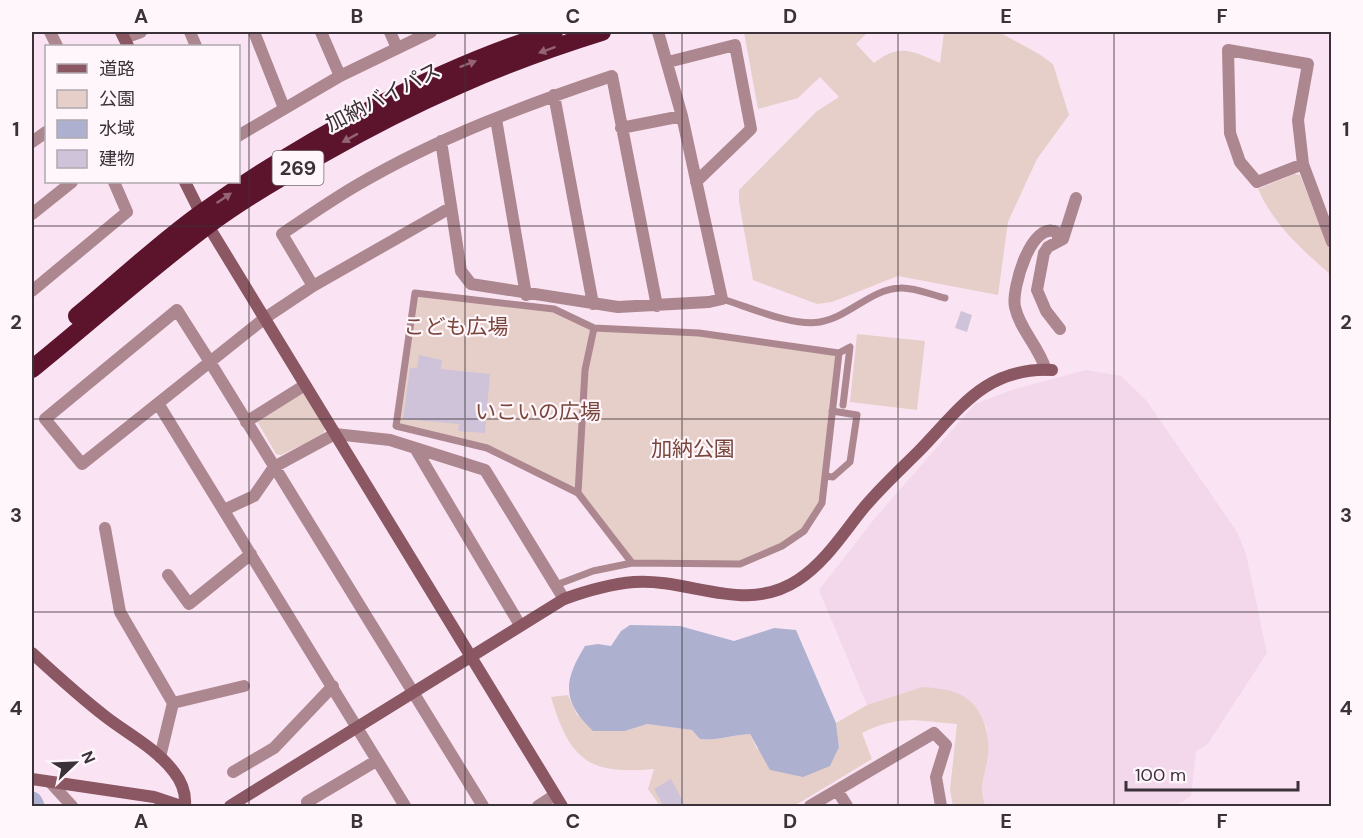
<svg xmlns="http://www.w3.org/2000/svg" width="1363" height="838" viewBox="0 0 1363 838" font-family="'DM Sans','Noto Sans JP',sans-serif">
<rect width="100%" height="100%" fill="#fae4f4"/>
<path fill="#f3d7eb" d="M1086 370 1121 376 1146 400 1237 532 1246 554 1267 653 1207 745 1196 751 1191 796 1175 806H981L980 789 988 759 987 728 979 713 922 687 867 705 819 590 875 518 975 404 1015 389Z"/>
<path fill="#e7cfc9" d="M744 32H868L856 44 874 63C900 43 912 51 940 63L944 32H999L1039 54 1053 64 1069 115 1037 159 1008 222 998 295 898 276 832 302 817 304 753 280 739 202V190L817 111 839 97 820 77 798 98 758 109Z
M1294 174 1300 175 1331 254V275C1302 250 1274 225 1258 189Z
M415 293 554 309 594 328 699 333 839 353 822 503 804 531 740 564 632 563 578 493 487 448 396 426Z
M857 334 925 341 917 410 850 402Z
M303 393 325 428 323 435 281 455 276 454 257 421Z
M922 687C935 688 951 689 963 696 984 708 992 739 987 762 983 782 979 786 985 806H953L950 790 957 724C916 721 901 714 862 733L872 759 794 806H660L648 789 654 769C588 775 570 760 551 697L568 695 577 715 625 731 647 724 693 730 700 739C715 741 733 735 750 734L757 749 839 747 836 723 867 705Z"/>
<path fill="#adb1cf" d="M630 625 680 626 734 641 774 628 796 630 836 723 839 747 830 766 803 777 770 770 750 734C733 735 715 741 700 739L692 730 647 724 625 731H593C563 702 562 683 585 646L598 644 611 646 621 631Z"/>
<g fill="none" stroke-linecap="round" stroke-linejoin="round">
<path stroke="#adb1cf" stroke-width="21" d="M32 802 34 806"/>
</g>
<path fill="#cec3d8" d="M961 311 972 315 967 332 955 328Z
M419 355 442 360 441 369 490 374 485 433 458 431 459 424 403 419 410 368H417Z
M671 779 686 807H664L654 789Z"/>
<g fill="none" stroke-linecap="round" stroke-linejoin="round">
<path stroke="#ad878f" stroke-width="7" d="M722 299C749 307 793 327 820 322 849 317 871 289 900 288 914 287 932 295 945 298
M839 353 850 347 843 405
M825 476 833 477 850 462 857 415 832 411
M578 493 585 370 594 328
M556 585 593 571 632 563 740 564 782 546 804 531 822 503 839 353 699 333 594 328 554 309 415 293 396 426 487 448 578 493 632 563"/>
<path stroke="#ad878f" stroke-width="12" d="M50 32 57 46
M190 32 196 46
M254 32 284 108
M321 32 340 76
M390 32 397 48
M124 38 141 32
M668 62 735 45 751 129 696 182
M554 95 593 304
M496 119 526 295
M621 128 682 116
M238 136 340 76 431 32
M441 141 461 271 471 284 618 307 709 302 722 299 682 116 658 32
M32 142 46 132
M1303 164 1257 182 1240 162 1230 133 1228 50 1308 64 1298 120 1303 164 1332 242
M450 208 313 286 265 318 82 464 45 419 177 310 210 362 483 806
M32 214 72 182
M313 286 282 234C307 217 333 199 359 184 438 138 525 105 612 76L657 306
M32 291 127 212 114 182
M1060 329 1046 311 1037 290 1044 253 1048 247 1063 239 1076 198
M1046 370C1038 345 1020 330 1015 307 1011 289 1032 217 1058 233V241
M159 405 405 806
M246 422 305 385
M415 448 520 625
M224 510 254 496 274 467 335 434 390 440 485 470 564 599
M105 528 120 612 173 703 160 757
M168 575 189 604 251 554
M173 703 244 686
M233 772 274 748 333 686
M50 782 72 806
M837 790 847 806
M309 806 307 802 376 761
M538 806 555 795
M810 806 934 733 946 745 936 777 941 806"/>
<path stroke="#8b5763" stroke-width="12" d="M121 32 128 46
M185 182 201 214 562 806
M32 653C56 675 80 697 106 717 128 734 157 749 174 772 182 782 186 794 185 806
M32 779 154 797 181 806
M230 806 564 599C586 591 611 584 634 582 690 578 745 615 798 580 825 562 842 535 862 510 879 489 899 471 919 451 960 409 985 367 1052 370"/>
<path stroke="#5b142c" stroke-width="18" d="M77 316C119 282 159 243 203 212 305 140 434 69 554 32
M32 369C90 322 147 271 208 225 244 198 284 175 324 153 415 101 502 63 602 32"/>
</g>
<defs><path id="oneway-solid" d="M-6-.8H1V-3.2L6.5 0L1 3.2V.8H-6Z" transform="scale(1.5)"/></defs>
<g fill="#946375">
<use href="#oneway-solid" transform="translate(547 50) rotate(160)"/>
<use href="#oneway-solid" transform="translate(468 64) rotate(-21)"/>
<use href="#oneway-solid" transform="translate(350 138) rotate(151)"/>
<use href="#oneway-solid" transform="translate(224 198) rotate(-34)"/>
</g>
<path fill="none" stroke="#3a3238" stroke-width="1.5" stroke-opacity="0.55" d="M249 32V806M465 32V806M682 32V806M898 32V806M1114 32V806M32 226H1332M32 419H1332M32 612H1332"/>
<g text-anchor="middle" stroke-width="4.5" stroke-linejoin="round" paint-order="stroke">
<rect fill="#fff6fc" stroke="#756d73" stroke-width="1.5" x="272.5" y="151" width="51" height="34" rx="4.5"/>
<g font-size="20" font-weight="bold" fill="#3a3238">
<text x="298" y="175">269</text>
</g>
<g font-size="21" fill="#3a3238" stroke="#fff6fc">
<text transform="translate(383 97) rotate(-27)" y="7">加納バイパス</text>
</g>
<g font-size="21" fill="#79463b" stroke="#fff6fc">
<text x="456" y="334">こども広場</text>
<text x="538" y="419">いこいの広場</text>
<text x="693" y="456">加納公園</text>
</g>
</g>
<rect width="1363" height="838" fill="none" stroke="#fff6fc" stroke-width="66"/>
<rect x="45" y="45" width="195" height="138" fill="#fff6fc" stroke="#b0a8ae" stroke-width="1.5"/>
<rect x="57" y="64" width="30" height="9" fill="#8b5763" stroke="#b0a8ae" stroke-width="1.5"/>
<text x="99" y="75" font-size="18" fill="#3a3238">道路</text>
<rect x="57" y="90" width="30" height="18" fill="#e7cfc9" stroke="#b0a8ae" stroke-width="1.5"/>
<text x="99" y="105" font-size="18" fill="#3a3238">公園</text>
<rect x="57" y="120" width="30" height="18" fill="#adb1cf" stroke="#b0a8ae" stroke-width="1.5"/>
<text x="99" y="135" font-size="18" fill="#3a3238">水域</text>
<rect x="57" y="150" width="30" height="18" fill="#cec3d8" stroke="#b0a8ae" stroke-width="1.5"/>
<text x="99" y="165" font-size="18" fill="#3a3238">建物</text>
<g transform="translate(75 763) rotate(67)" stroke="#fff6fc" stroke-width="4.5" paint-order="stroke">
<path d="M0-4.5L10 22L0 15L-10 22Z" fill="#3a3238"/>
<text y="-9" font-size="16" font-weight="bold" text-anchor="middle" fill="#3a3238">N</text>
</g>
<path d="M1126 781v9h172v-9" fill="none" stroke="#3a3238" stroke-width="3"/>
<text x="1135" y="781" font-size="18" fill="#3a3238" stroke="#fff6fc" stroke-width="4.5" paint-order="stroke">100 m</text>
<rect x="33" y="33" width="1297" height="772" fill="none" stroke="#3a3238" stroke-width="2"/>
<g font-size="20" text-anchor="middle" font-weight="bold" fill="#3a3238">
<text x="141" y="23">A</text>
<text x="357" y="23">B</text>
<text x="573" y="23">C</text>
<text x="790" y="23">D</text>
<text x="1006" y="23">E</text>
<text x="1222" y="23">F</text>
<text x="16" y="136">1</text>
<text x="1346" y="136">1</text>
<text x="16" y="329">2</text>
<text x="1346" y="329">2</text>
<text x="16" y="522">3</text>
<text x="1346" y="522">3</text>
<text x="16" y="715">4</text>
<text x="1346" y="715">4</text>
<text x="141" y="828">A</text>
<text x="357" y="828">B</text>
<text x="573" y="828">C</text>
<text x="790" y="828">D</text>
<text x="1006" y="828">E</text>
<text x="1222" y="828">F</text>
</g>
</svg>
